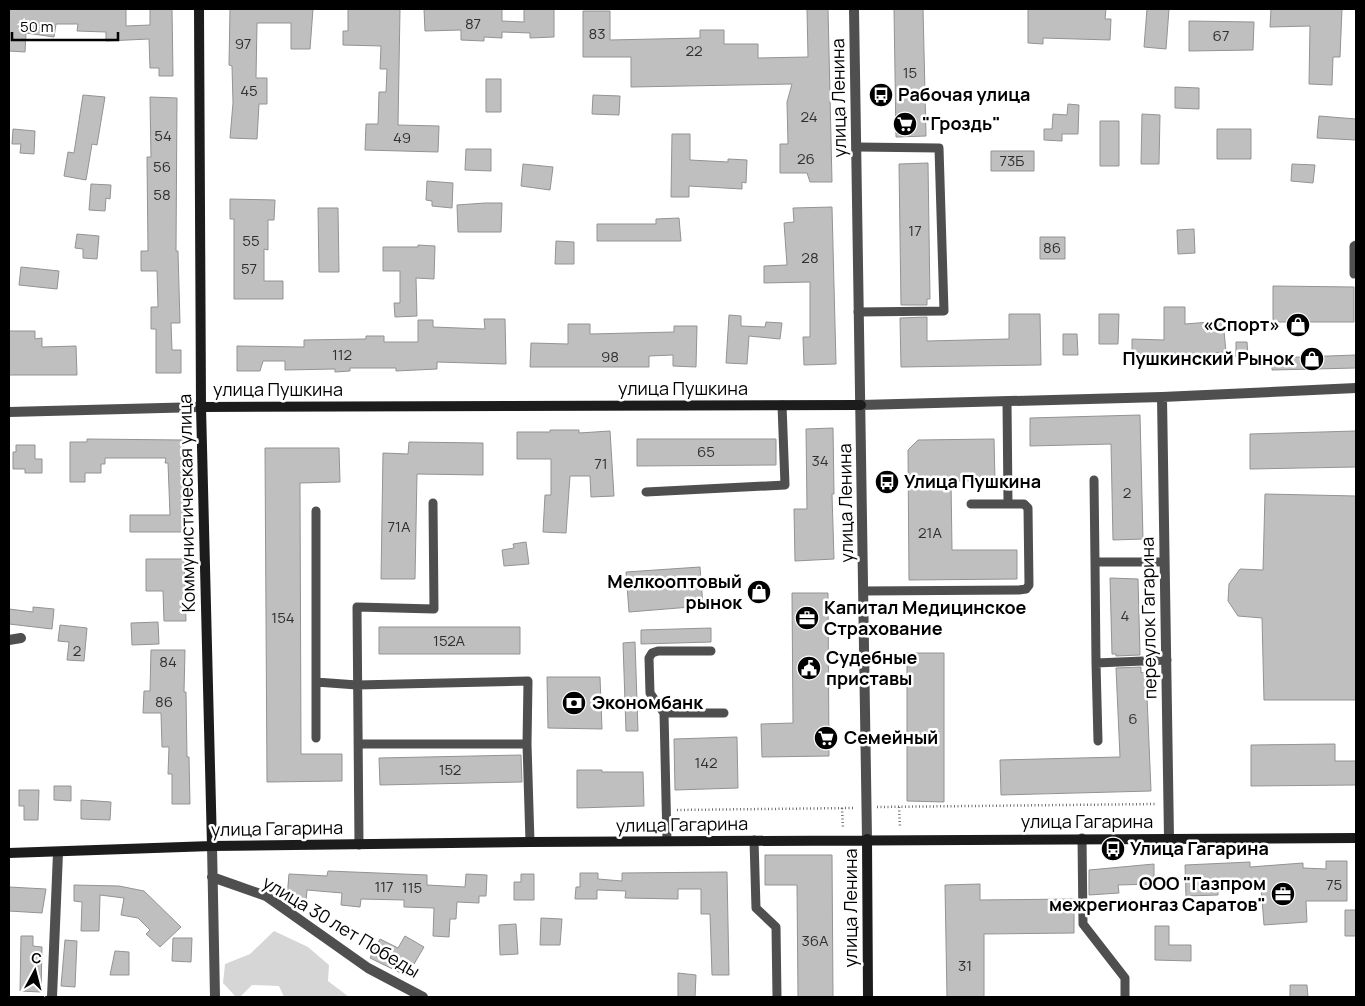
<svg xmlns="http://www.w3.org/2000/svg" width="1365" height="1006" viewBox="0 0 1365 1006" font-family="Manrope,sans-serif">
<rect width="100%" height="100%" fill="#fff"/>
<path fill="#d6d6d6" d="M274 931 308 947 329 965 328 981 349 997H284L279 986 252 985 240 997H236L223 983 225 964 250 954Z"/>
<path fill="#bfbfbf" stroke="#939393" d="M9 9H126V26L150 25V9H172L173 76H159V68H150L149 39 106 41V32L77 31 78 24H56L54 37 26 33 25 52 9 51Z
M230 9H313L310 49H291V23H257L256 78H267V104H259L257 139 230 138 233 103 232 66 229 65Z
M348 9H400L398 125 439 126 438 152 365 150 366 124H378L379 92H386L387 69H380L381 46 343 45V31H348Z
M424 9H502V21L524 22V9H554V37L530 38V33L502 32V38L484 37V41L461 40V30L425 31Z
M807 9H828L832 182H810L807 173H780V144H788L787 102 792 84 631 87V57H583V11H610V40L700 38V30H724V44H758V58L808 57Z
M894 9H923L926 136 896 137Z
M1028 9H1106L1105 19H1111L1110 40 1043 38V44L1028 43Z
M1147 9H1169L1166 49 1144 47Z
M1271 9H1342L1340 57H1333L1332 85 1309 84 1310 26 1270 27Z
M1189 21 1254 22 1253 50 1189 51Z
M486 79H501V112H486Z
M1175 87 1199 88V109L1175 108Z
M83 95 105 97 97 145 92 144 86 180 64 176 68 152 74 153Z
M593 95 620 96 619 115 592 114Z
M150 97 177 98 176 251H178L180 323H171L172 350H181V373H156V329H151V307H158L157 271H141V251H148L147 157H151Z
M1068 104 1079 105 1078 134H1062V141L1044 140V129H1052L1053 114 1067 115Z
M1142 114 1160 115 1159 164H1141Z
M1319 116 1356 119V140L1317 138Z
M1100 121H1119V166H1100Z
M13 129 35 131 34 154 20 153 21 144H12Z
M1217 129H1251V159H1217Z
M672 134H690V160L728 162V159L747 160 746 183 742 182V189L689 186V197H671Z
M466 149H491V171L465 170Z
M991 151H1034V171H991Z
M928 163 930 299H927V305H901L899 164Z
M523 164 553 167 550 190 521 186Z
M1292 164 1315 165 1313 183 1291 181Z
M427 181 453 183 452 208 432 206V201L426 200Z
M91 184 111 185 110 199 106 198 105 211 89 210Z
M230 199 275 200 274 220H268V250L264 249V281H283V299H234V219H230Z
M485 203H502L501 232H458L457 205Z
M832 207 836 364 804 365 803 337H810V282L764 283V266L787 265 784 223 794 222 793 208Z
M318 208H338L339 272H319Z
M679 218 681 241H597V224H656V219Z
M1194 229 1195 253 1178 254 1177 230Z
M77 234 99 236 97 259 83 258V249L75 248Z
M1040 237H1065V259H1040Z
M556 241 574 242V264H555Z
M418 245 435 246 434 279 416 278 417 316 395 317 394 303H400V271H383V247H418Z
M21 267 59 271 57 289 19 285Z
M1273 286 1354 287V322H1273Z
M1164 307H1185V324L1223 321 1226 352 1194 354V360H1132V339L1164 340Z
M1009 314H1040L1041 365 901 367 900 318 927 317V341L1009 339Z
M1099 314H1119L1118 344H1099Z
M729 315 741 316V326L765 327 766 322 782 323 780 339 749 336 747 364 726 363Z
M484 319H505L506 364 437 362V369L396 371V368H350V371L335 372V369L285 370V361H263L260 371H237V346L304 347V340L366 339V336H384V342H418V320H433V327L485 329Z
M568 324H590V334L674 332V326H697L696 367 673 366V355L649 356V367H530L531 343 568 344Z
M9 331H35V339L42 338V347L76 346 77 375H9Z
M1063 334H1077L1078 355H1063Z
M1236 342H1247L1248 356 1236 357Z
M1356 355V368L1272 370V358Z
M1140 415 1143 539 1113 540 1111 444 1030 446V418Z
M833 428 834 494H832L834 559 795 561 794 509H807L806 429Z
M550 430H579V433L610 431 614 496 591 497 590 476H570L566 533 543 532 545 495H551V459H517V432H550Z
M1356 431V467L1250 469V434Z
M87 439 183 440 185 532H130V515H170L168 463H165L166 458H105V464H101V473H85V482H70V442H87Z
M637 439H776V465L637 466Z
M994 439 995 481H951L952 550H1017V579L909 580 908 450 918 440Z
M409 442 483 443V475L417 474 415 579H381L383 453 408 454Z
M16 445H35V459H42V473H25V469H13V452H16Z
M265 448H339L340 482 300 483 301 754H342V781L267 782Z
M1265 494 1356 496V700H1264L1262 618 1238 616 1228 601 1229 584 1240 569 1263 570Z
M526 542 529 564 504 566 502 550 514 548 513 544Z
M146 559H184L186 621H164L163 591H146Z
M700 567 703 606 629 612 626 572Z
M1110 578 1138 579 1140 655 1116 656V654H1112Z
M792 593H828L829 756 762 757 761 724 793 723Z
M33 607 54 609 52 629 9 624V609L33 612Z
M158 622 159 644 132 645 131 623Z
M60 625 87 628 84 661 67 660 69 642 58 641Z
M379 627H520V654H379Z
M711 628V642L641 644V630Z
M635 642 638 731H626L623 643Z
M151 650H185L184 692H186L187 757H189L190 804H172V774H168L169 747H162L161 713H143L144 691H150Z
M907 653H944V802L907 801Z
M1141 667V673L1146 672 1151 791 1001 795 1000 760 1120 757 1116 668Z
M547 677H600L602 729 548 728Z
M737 737 738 788 675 790 674 739Z
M1335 744V761H1356V785L1251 786V745Z
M521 755 522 782 380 785 379 758Z
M577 770H602V772H643L644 806 577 808Z
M54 786H71V801L54 800Z
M19 790H39L38 820H24V806H19Z
M81 800 111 802 110 820 81 819Z
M765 855H832L833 997H798L797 885H765Z
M1326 861H1347V901H1306L1307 922 1264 925 1261 886 1218 887V895L1186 896 1185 865 1250 862V867L1303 863V868L1326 869Z
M1154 864V884L1118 885 1119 893 1089 895V870Z
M328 871 427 875V885L465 887 466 874 487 875 486 896H479V903L457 902 456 919H450L449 937 433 936 434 908 404 907V900L361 899 360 907 341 905 342 893 307 890 306 900 287 898 289 874 327 876Z
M727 872 729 975H712L710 914H701V889H678V899L625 898 626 891 597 890V899H575L576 887H580V873H598V879L622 881V873Z
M521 874H534V900H514V882H521Z
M980 884V900L1074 899V933L984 934V997H947L945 885Z
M74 885 119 886 144 891 181 927 160 947 146 934 150 930 138 918 121 915 124 898 100 895 99 931H81L82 902 74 901Z
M9 887 46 889 42 913 9 911Z
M1345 910H1356V936H1345Z
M541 918 562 919 560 945H540Z
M516 924 518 954 500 955 499 925Z
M1155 926H1169V945H1191V961L1155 960Z
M21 936H33V946L42 947 41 992 20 991Z
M405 936 424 947 407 976 370 958 380 939 398 948Z
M173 938H192L191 962 172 961Z
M65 940 77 941 75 987 61 986Z
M115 951 129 952V975H110Z
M678 973 696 975 695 997H678Z
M1290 985H1307L1308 997H1290Z"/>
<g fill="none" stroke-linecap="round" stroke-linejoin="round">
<path stroke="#717171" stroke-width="2.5" stroke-dasharray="1 2.5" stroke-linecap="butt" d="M877 807 1157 804
M899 807 900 828
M842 808 843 829
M677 810 854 808"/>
<path stroke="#4f4f4f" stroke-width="9" d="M857 147 939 148 944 311 858 312
M1354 274V246L1356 245
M1094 480 1095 562
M646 492 785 485 782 405
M971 504H1008
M316 511V738
M1164 562H1095L1096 663 1167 660
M863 591 1019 590 1026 589 1029 585 1028 508 1024 504H1008L1007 401
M1096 663 1098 741
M316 682 357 685 528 681 527 744 530 842
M664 713H724
M358 744H527
M1082 838 1083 924 1125 978V997
M754 840 756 908 776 927 777 997
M667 841 664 713 650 693 649 658 652 653 658 651H711
M359 845 357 607 434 609 433 503"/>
<path stroke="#4f4f4f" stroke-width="10" d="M854 9 867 839
M1162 397 1169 838
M861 405 1162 397 1356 388
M9 412 201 407
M9 640 21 638
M212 846 215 997
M212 877 266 896 368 968 423 997
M52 997 58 853"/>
<path stroke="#1c1c1c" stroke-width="10" d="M199 9 201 407 212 846
M201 407 861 405
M867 839 868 997
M9 853 212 846 530 842 1356 838"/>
</g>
<defs>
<g id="bus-disc" transform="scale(1.25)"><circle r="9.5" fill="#000" stroke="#fff"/><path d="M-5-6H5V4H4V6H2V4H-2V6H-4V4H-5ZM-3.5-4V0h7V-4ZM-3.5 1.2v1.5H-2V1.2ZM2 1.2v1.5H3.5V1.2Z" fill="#fff"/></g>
<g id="supermarket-disc" transform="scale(1.25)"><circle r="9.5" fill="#000" stroke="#fff"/><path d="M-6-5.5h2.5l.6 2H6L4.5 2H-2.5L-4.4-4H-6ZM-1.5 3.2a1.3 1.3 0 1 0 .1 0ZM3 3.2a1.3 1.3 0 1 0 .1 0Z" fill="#fff"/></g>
<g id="shop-disc" transform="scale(1.25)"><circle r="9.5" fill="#000" stroke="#fff"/><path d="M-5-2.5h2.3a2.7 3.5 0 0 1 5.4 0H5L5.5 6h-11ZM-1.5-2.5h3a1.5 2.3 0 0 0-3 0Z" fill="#fff"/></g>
<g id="office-disc" transform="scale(1.25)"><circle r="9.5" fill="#000" stroke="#fff"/><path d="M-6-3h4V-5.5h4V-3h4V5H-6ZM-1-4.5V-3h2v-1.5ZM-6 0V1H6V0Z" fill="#fff"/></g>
<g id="civic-disc" transform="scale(1.25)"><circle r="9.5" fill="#000" stroke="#fff"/><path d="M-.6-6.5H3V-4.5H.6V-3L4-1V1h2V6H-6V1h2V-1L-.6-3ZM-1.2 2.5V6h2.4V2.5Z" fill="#fff"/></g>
<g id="bank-disc" transform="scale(1.25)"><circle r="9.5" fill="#000" stroke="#fff"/><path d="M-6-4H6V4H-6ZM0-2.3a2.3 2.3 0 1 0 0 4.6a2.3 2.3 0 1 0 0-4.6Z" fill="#fff"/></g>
</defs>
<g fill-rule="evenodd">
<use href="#bus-disc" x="881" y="95"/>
<use href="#supermarket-disc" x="905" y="124"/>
<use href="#shop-disc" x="1298" y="325"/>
<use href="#shop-disc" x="1312" y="359"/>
<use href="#bus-disc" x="887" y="482"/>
<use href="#shop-disc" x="759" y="592"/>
<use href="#office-disc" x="807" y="618"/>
<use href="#civic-disc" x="809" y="668"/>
<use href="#bank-disc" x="574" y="703"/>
<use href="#supermarket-disc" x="826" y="738"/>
<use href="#bus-disc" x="1113" y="849"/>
<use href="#office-disc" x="1283" y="894"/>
</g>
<g text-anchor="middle" stroke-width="5" stroke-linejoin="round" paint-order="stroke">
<g font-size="15" fill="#303030">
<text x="473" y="29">87</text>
<text x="597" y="39">83</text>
<text x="1221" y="41">67</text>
<text x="243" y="49">97</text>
<text x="694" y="56">22</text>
<text x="910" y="78">15</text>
<text x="249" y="96">45</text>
<text x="809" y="122">24</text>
<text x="163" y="141">54</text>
<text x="402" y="143">49</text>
<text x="806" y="164">26</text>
<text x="1012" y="166">73Б</text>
<text x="162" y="172">56</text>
<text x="162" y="200">58</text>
<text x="915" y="236">17</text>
<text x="251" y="246">55</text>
<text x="1052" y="253">86</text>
<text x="810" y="263">28</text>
<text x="249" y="274">57</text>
<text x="342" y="360">112</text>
<text x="610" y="362">98</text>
<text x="706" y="457">65</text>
<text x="820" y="466">34</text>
<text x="601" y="469">71</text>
<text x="1127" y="498">2</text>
<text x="399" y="532">71А</text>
<text x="930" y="538">21А</text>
<text x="1125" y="621">4</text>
<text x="283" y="623">154</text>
<text x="449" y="646">152А</text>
<text x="77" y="656">2</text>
<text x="168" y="667">84</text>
<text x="164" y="707">86</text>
<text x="1133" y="724">6</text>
<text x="706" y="768">142</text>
<text x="450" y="775">152</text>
<text x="1334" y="890">75</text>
<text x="384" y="892">117</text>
<text x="412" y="893">115</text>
<text x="815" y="946">36А</text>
<text x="965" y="971">31</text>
</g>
<g font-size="18" font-weight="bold" fill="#000" stroke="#fff" text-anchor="start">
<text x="898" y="101">Рабочая улица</text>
<text x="922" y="130">"Гроздь"</text>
<text x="1280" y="331" text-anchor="end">«Спорт»</text>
<text x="1294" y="365" text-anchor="end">Пушкинский Рынок</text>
<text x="904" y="488">Улица Пушкина</text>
<text x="742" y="588" text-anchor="end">Мелкооптовый<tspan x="742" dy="21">рынок</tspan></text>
<text x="824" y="614">Капитал Медицинское<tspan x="824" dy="21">Страхование</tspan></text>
<text x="826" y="664">Судебные<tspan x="826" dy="21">приставы</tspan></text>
<text x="592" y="709">Экономбанк</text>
<text x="844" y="744">Семейный</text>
<text x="1130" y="855">Улица Гагарина</text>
<text x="1266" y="890" text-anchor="end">ООО "Газпром<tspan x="1266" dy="21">межрегионгаз Саратов"</tspan></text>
</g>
<g font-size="18" fill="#000" stroke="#fff">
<text transform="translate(839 98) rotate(-91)" y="6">улица Ленина</text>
<text x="683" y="395">улица Пушкина</text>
<text x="278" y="396">улица Пушкина</text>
<text transform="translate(187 503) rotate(-91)" y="6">Коммунистическая улица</text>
<text transform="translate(846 503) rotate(-91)" y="6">улица Ленина</text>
<text transform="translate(1149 618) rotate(-91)" y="6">переулок Гагарина</text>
<text x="1087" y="828">улица Гагарина</text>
<text transform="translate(682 825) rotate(-1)" y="6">улица Гагарина</text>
<text transform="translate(277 829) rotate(-1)" y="6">улица Гагарина</text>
<text transform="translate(851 908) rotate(-90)" y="6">улица Ленина</text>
<text transform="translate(341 927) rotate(31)" y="6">улица 30 лет Победы</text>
</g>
</g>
<rect width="1365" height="1006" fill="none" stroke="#000000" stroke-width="20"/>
<g transform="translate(35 971) rotate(7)" stroke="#ffffff" stroke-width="4" paint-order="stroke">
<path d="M0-4L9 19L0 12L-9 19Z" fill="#000000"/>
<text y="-8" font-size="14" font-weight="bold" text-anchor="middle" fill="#000000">С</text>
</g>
<path d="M12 32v8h106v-8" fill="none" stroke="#000000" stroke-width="2.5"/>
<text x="20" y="32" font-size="15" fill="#000000" stroke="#ffffff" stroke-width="4" paint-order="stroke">50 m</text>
</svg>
